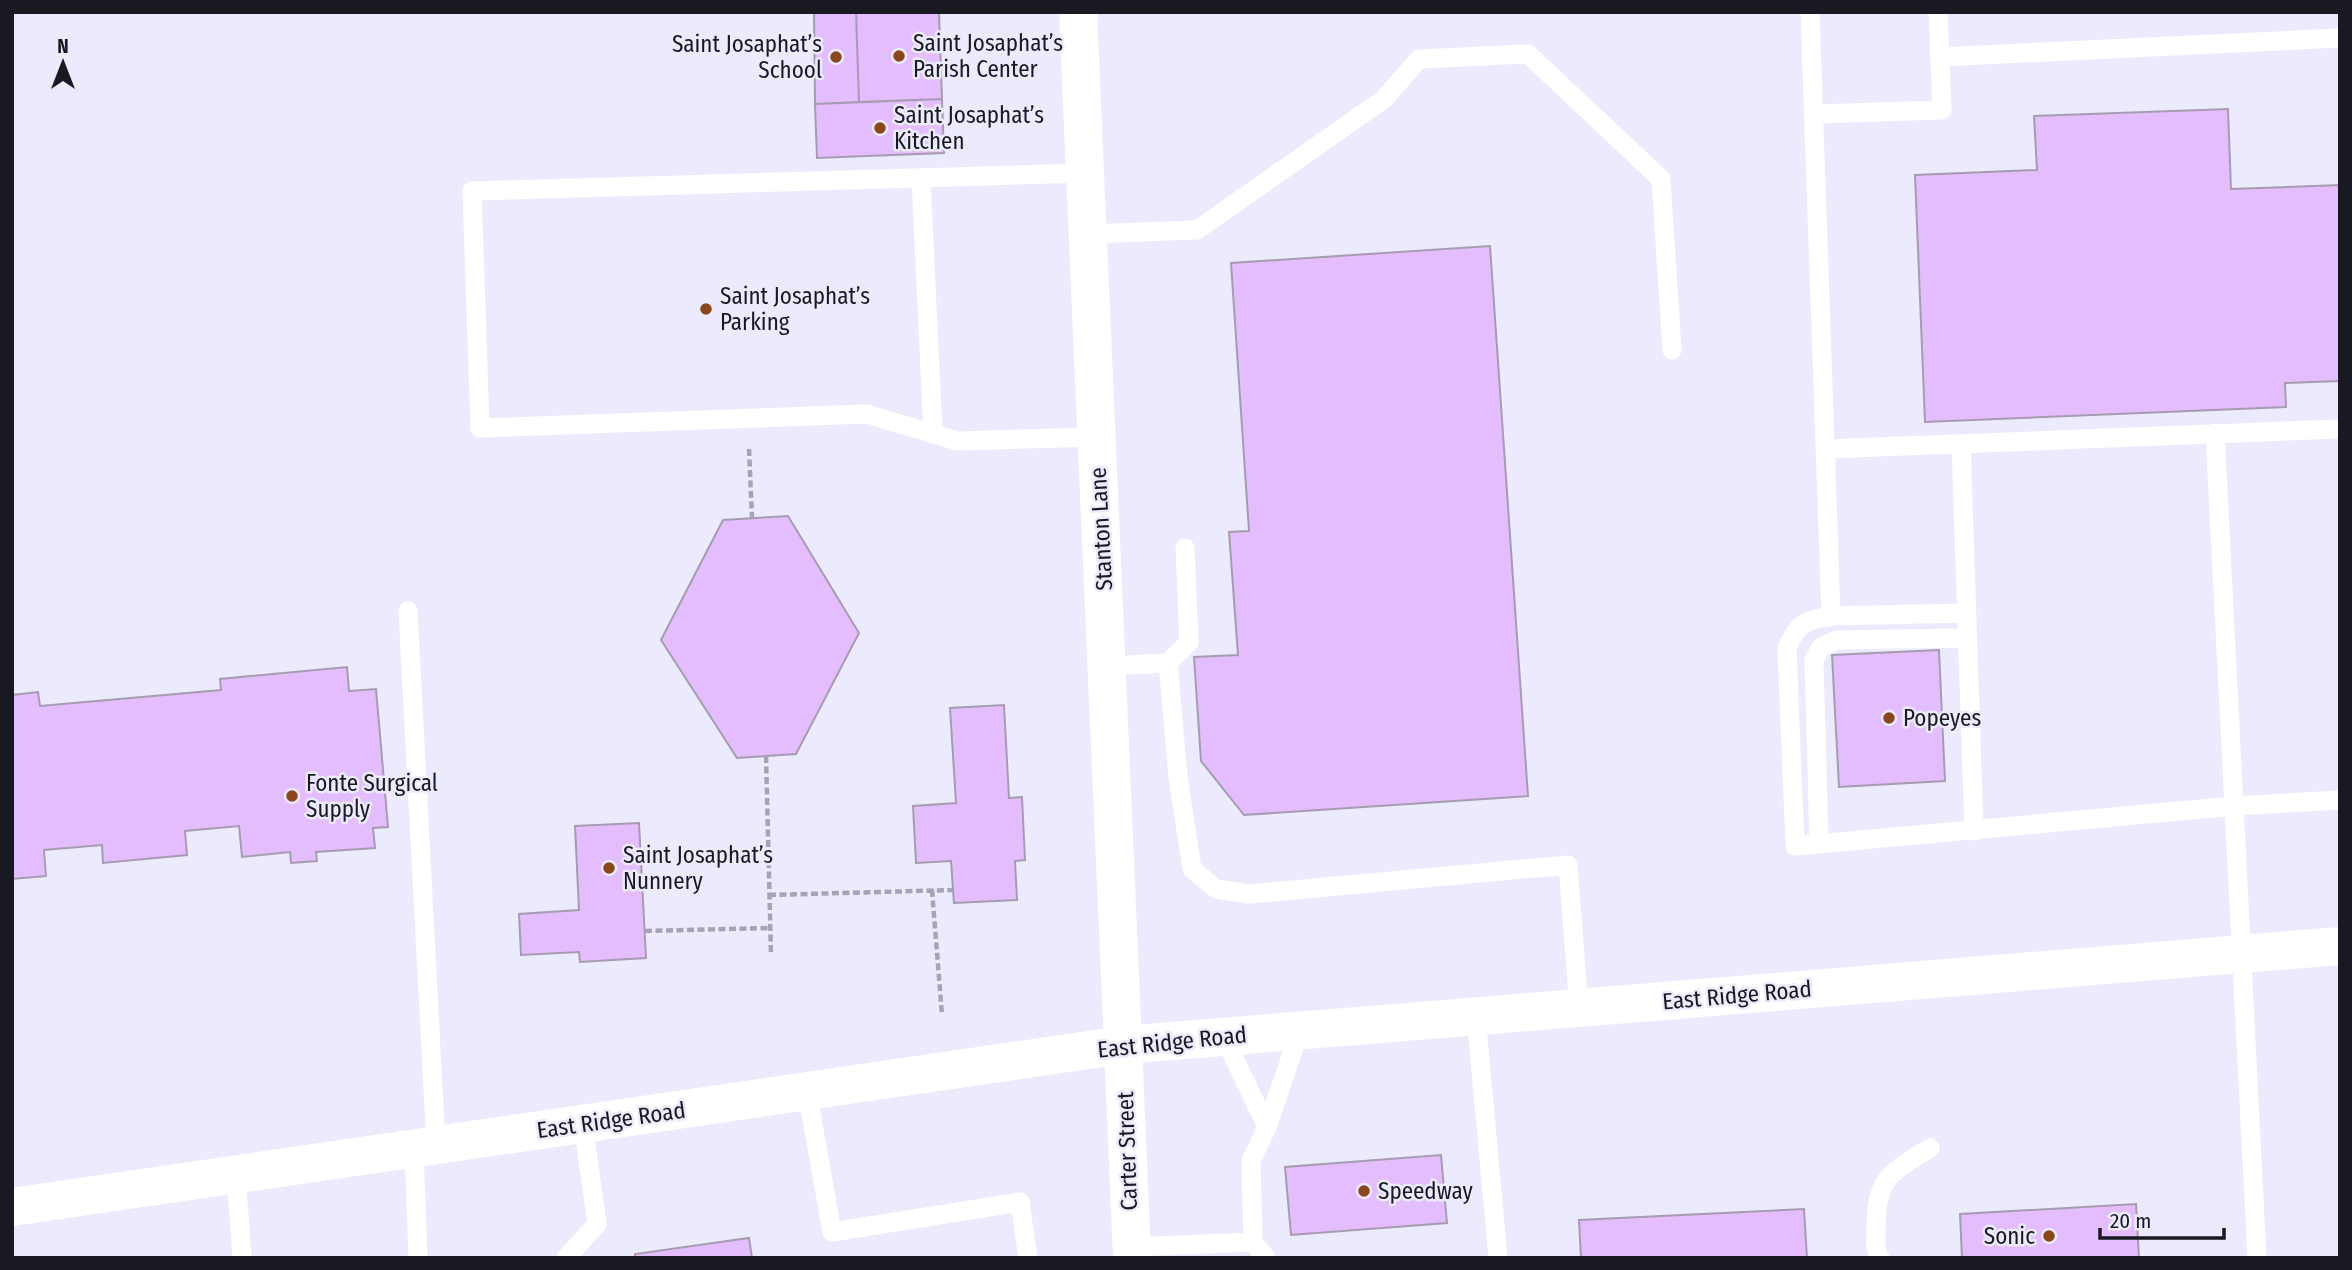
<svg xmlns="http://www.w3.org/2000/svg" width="2352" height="1270" viewBox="0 0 2352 1270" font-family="'Fira Sans Condensed',sans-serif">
<rect width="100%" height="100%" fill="#ecebfe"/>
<path fill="#e3bdfe" stroke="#a79caf" stroke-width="2" d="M814 12H856L859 102 815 104Z
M856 12H939L942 99 859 102Z
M942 99 944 153 817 158 815 104Z
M2228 109 2231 189 2340 185V381L2285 383 2286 407 1925 422 1915 175 2037 170 2034 116Z
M1490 246 1528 796 1244 815 1201 761 1194 657 1238 655 1229 532 1249 531 1231 263Z
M788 516 859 633 796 754 737 758 661 640 723 520Z
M1939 650 1945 781 1839 787 1832 655Z
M347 667 349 691 376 689 388 827 373 828 375 848 316 852 317 861 291 863 290 852 242 857 239 826 185 831 187 855 103 863 102 845 44 850 46 876 12 879V695L38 692 40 706 221 690 220 679Z
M1004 705 1009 798 1022 797 1025 860 1015 861 1017 900 954 903 951 861 916 863 913 806 956 803 950 708Z
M639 823 646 958 580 962 579 952 521 955 519 914 579 910 575 826Z
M1441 1155 1447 1223 1291 1235 1285 1167Z
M2136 1204 2139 1258H1962L1960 1214Z
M1804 1209 1807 1258H1581L1579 1220Z
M749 1238 752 1258H635V1254Z"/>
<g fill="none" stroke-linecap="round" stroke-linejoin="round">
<path stroke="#a5a4b4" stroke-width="4.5" stroke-dasharray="7 3.5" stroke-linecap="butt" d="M749 449 752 518
M766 756 771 955
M932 890 942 1015
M769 895 953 890
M645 931 771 928"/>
<path stroke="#fff" stroke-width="19" d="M1810 12 1831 616
M1940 57 2340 38
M1814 114 1942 110 1938 12
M1085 173 472 191 480 428 867 414 957 441 1097 437
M921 178 933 434
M1088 234 1197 230 1384 99 1419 59 1528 54 1661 179 1672 350
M2215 433 2257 1258
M1961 444 1974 831
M1825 449 2340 429
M408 611 436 1145
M1967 613 1831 616C1805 620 1798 623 1787 648L1795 846 2234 806 2340 800
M1168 663 1178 777 1192 869 1216 889 1249 894 1568 865 1579 1008
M1107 666 1168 663 1189 642 1185 548
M1819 844 1814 660 1821 647 1837 640 1968 638
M1476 1016 1498 1258
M1224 1037 1267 1127
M807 1091 832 1232 1020 1202 1028 1258
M414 1148 418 1258
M236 1173 242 1258
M1131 1247 1253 1242
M566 1258 597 1224 583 1124
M1266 1258 1253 1242 1251 1161 1267 1127 1300 1030
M1880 1258C1874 1249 1876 1241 1876 1231 1876 1178 1888 1174 1930 1148"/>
<path stroke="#fff" stroke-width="38" d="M1078 12 1123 1045"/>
<path stroke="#fff" stroke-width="38" d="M1123 1045 1132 1258
M12 1207 1123 1045 2340 946"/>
</g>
<g fill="#8b471b" stroke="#ecebfe" stroke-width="2.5">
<circle cx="899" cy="56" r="7"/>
<circle cx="836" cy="57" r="7"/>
<circle cx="880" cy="128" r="7"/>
<circle cx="706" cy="309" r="7"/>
<circle cx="1889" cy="718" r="7"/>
<circle cx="292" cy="796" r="7"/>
<circle cx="609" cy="868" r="7"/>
<circle cx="1364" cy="1191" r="7"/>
<circle cx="2049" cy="1236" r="7"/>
</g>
<g text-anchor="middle" stroke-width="5" stroke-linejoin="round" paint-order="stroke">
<g font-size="23" fill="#191921" stroke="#ecebfe" text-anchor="start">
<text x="913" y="51">Saint Josaphat’s<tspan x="913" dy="26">Parish Center</tspan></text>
<text x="822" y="52" text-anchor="end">Saint Josaphat’s<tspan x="822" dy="26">School</tspan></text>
<text x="894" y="123">Saint Josaphat’s<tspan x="894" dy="26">Kitchen</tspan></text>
<text x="720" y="304">Saint Josaphat’s<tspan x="720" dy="26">Parking</tspan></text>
<text x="1903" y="726">Popeyes</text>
<text x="306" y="791">Fonte Surgical<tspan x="306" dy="26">Supply</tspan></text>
<text x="623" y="863">Saint Josaphat’s<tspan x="623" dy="26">Nunnery</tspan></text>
<text x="1378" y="1199">Speedway</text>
<text x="2035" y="1244" text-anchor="end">Sonic</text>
</g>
<g font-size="23" fill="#191921" stroke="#ecebfe">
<text transform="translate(1101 529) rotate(-93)" y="8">Stanton Lane</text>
<text transform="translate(1737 995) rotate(-5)" y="8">East Ridge Road</text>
<text transform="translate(1172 1042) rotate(-6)" y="8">East Ridge Road</text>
<text transform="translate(611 1120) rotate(-8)" y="8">East Ridge Road</text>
<text transform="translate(1127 1151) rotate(-92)" y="8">Carter Street</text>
</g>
</g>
<rect width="2352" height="1270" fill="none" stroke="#191921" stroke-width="28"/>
<g transform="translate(63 63)" stroke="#ecebfe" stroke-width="5" paint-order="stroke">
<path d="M0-5L12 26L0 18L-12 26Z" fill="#191921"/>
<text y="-10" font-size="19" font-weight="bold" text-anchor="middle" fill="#191921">N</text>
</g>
<path d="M2100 1228v10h124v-10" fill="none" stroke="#191921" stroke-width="3.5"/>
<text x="2110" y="1228" font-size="21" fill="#191921" stroke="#ecebfe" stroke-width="5" paint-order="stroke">20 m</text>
</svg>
